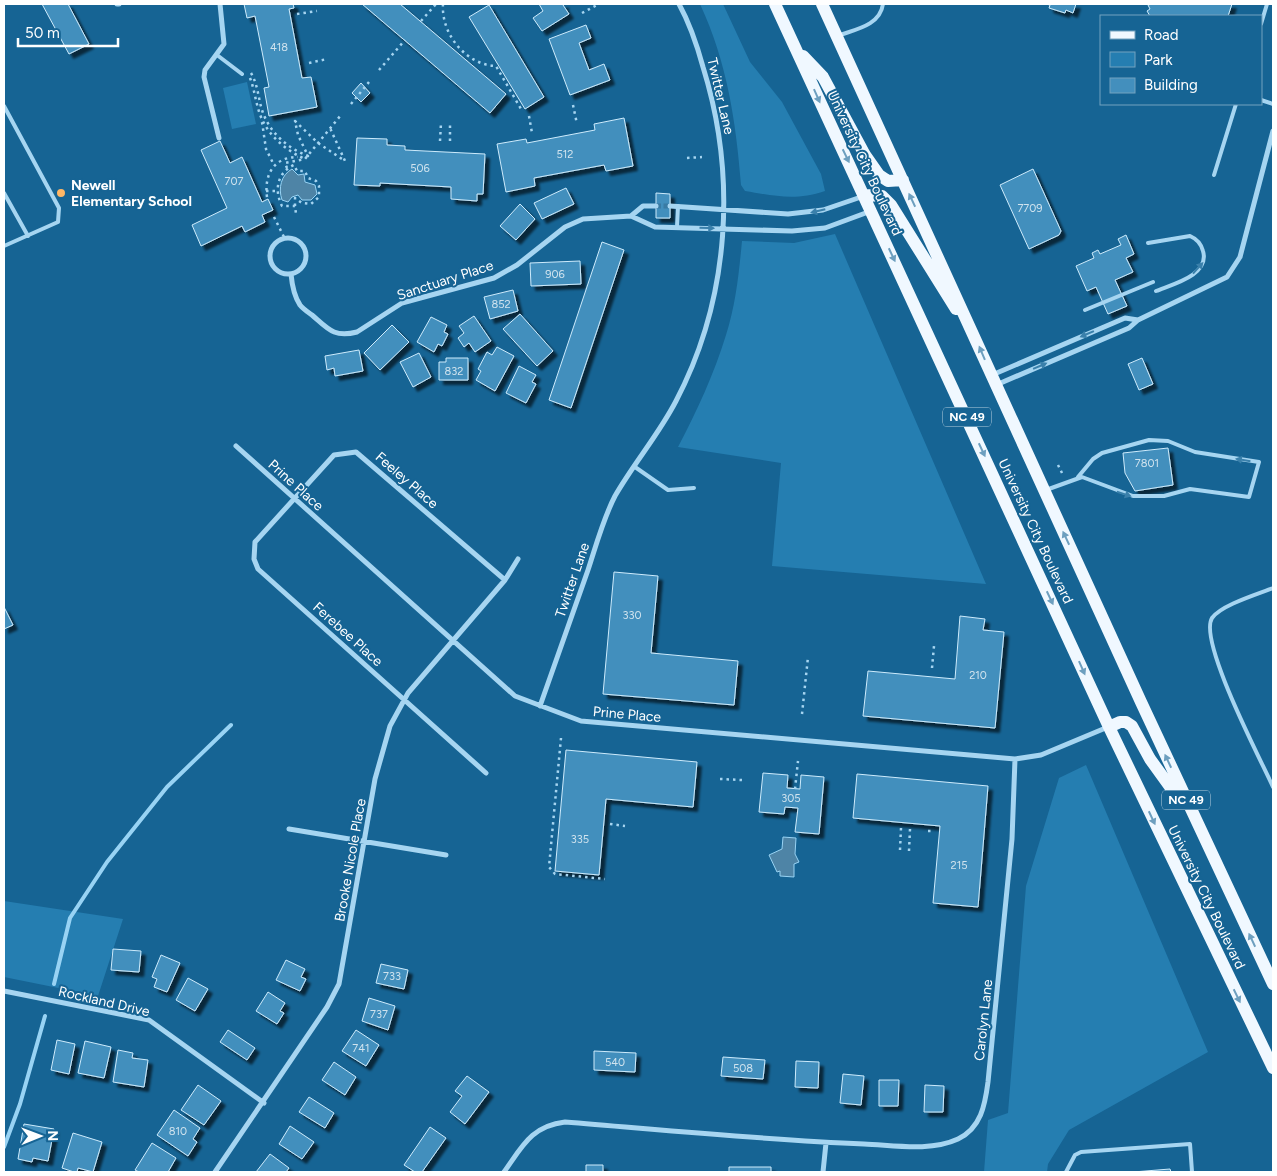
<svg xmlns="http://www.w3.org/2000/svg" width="1277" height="1176" viewBox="0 0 1277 1176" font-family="Figtree,sans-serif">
<defs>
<filter id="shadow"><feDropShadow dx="4.5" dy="4.5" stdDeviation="1" flood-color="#0009"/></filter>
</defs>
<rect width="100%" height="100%" fill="#166494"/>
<path fill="#257eb1" d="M700 4H723L750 62 782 102 821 174 825 191C795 201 776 196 745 191L741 185C736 121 727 62 700 4Z
M247 82 256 124 232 129 223 88Z
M835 234 986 584 772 566 781 463 678 447C697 411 714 374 726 335 736 304 739 272 742 241L794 243Z
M1086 765 1208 1052 1069 1130 1048 1164 1047 1172H984L988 1120 1008 1113 1026 886 1059 778Z
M4 901 123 919 98 996 4 977Z"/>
<path fill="#4e84a6" stroke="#98d3f4" d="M292 169 298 175 304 174 305 182 315 185 317 194 311 200H302L298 195 292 197 288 202 282 200C278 188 281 175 292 169Z
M783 837 796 838 795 854 799 862 794 864V877L780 876V871L777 872 769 855 782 849Z"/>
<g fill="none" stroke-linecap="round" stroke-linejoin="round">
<path stroke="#98d3f4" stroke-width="4" d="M54 984 70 918 107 862 167 787 231 725
M4 1147 20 1104 45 1016"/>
</g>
<path fill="#438fbd" stroke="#cdebfc" filter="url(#shadow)" d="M42 4H68L89 44 69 54Z
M244 4H293L294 8 289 9 302 78 311 77 317 107 269 116 264 88 269 87 255 16 247 18Z
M362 4H400L506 94 490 113Z
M539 4H565L563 5 569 14 542 31 533 18 543 11Z
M1046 4H1076L1073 13 1066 10 1065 13 1049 8 1050 5Z
M1152 4H1232L1228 16H1150L1147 11 1150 9 1148 5Z
M489 5 544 97 525 109 469 17Z
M586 25 591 38 579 43 589 70 604 64 610 80 570 95 549 39Z
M361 83 370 93 361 102 352 93Z
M624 118 633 166 606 171 604 165 534 178 535 186 506 192 497 144 526 139 527 143 595 130 594 124Z
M357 138 387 139V145L405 146V150L485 154 483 194H477V201L451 199V187L380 183V186L354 185Z
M220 141 230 163 242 157 262 202 268 199 273 210 262 215 265 222 245 232 242 226 201 246 192 225 227 208 201 150Z
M1033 169 1061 231 1059 235 1029 249 1000 185Z
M566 188 574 204 542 219 534 203Z
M656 193 670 194V218H656Z
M520 204 535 219 516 240 500 226Z
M1126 235 1134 254 1126 258 1133 272 1115 280 1127 306 1108 314 1096 287 1087 291 1076 266 1094 258 1092 253 1098 250 1100 254 1121 245 1118 239Z
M602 242 624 250 571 408 549 400Z
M580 261 581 284 531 286 530 263Z
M513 290 518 311 490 319 484 297Z
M520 314 553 351 537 366 503 329Z
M474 316 491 341 475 352 469 343 464 347 458 338 464 333 459 326Z
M431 317 447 325 444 332 448 334 442 346 438 344 434 352 417 342Z
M392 325 409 342 380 370 364 353Z
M497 347 514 356 495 391 476 380 481 371 478 369 487 352 492 355Z
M359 350 363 371 335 376 334 368 327 370 325 356Z
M419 353 431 377 413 387 400 362Z
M446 358H468V380H439V362H446Z
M1142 358 1153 384 1139 390 1128 364Z
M519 366 536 375 532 382 536 384 526 403 506 393Z
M1168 448 1173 485 1135 491 1125 473 1123 453Z
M614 572 658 576 651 653 738 661 734 705 603 694Z
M4 607 13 625 4 629Z
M960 616 985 619 983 630 1004 632 995 728 863 716 868 671 955 679Z
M566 750 697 762 693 807 606 799 599 875 555 871Z
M763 773 788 775 787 788 800 789 801 775 824 777 819 834 795 832 798 808 785 807 784 814 759 812Z
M857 774 988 786 978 907 933 903 940 826 853 818Z
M113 949 141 951 139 972 111 970Z
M161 955 180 963 167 992 154 987 157 979 152 977Z
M286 960 305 969 301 977 306 979 300 991 276 980Z
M381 964 408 970 404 989 376 983Z
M188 978 208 989 195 1011 176 1000Z
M268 992 285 1003 280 1011 284 1013 277 1024 256 1011Z
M369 998 395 1006 388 1030 362 1021Z
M228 1030 255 1048 247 1060 220 1042Z
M356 1030 379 1045 366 1066 342 1051Z
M57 1040 75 1044 69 1074 51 1070Z
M85 1041 111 1047 104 1078 78 1073Z
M118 1050 133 1053 132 1058 148 1060 144 1087 113 1082Z
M594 1051 636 1053 635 1072 594 1070Z
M723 1057 765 1060 763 1079 721 1076Z
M796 1061 819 1062 818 1088 795 1087Z
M334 1062 356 1077 345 1095 322 1080Z
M843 1074 864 1076 861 1105 840 1103Z
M467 1076 489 1092 465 1124 450 1112 462 1096 455 1091Z
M879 1080H899L898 1106H879Z
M198 1085 221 1101 204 1125 181 1110Z
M925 1085 944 1086 943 1112H924Z
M309 1097 334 1113 325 1128 299 1112Z
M174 1110 200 1128 193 1139 197 1142 188 1156 157 1135Z
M24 1124 54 1129 48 1161 33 1158 32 1162 18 1159Z
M290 1126 314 1142 302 1159 279 1144Z
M430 1127 446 1138 422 1172H415L404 1165Z
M73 1133 102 1142 93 1172 78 1168 77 1172H74L62 1168Z
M152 1143 176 1158 168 1172H139L135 1170Z
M270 1154 289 1168 286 1172H256Z
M586 1165H603V1172H586Z
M729 1167H771V1172H729Z
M1170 1169 1171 1172H1133Z"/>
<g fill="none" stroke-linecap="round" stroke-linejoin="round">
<path stroke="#397ba4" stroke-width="5" stroke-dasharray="5 2.5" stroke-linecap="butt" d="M656 206H670"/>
<path stroke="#a6d5f1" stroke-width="2.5" stroke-dasharray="2.5 4" stroke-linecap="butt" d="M443 4C441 34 466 65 496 66L521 109
M582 13 599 4
M297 14 317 11
M421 21 436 4
M309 63 327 59
M379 70 405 40
M251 73C258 85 258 97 262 110 269 132 287 148 308 156L298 135 295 121 318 143 345 161 330 128
M250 78C254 88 255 98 258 108 264 132 283 149 305 159
M351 104 369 82
M573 105 577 124
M529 116 532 133
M262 122 266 149 274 165
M440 141 441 123
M450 141V124
M687 158 702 157
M287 168 285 163 305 159 341 115
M266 191H277
M267 197C264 174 274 157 298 157
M295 206V198L302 203 311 204 319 197V186L316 181 308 178 305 171H297L294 165C277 173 274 190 282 206H295L296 214
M274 217 285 239
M1058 465 1063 475
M932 668 934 646
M802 714 808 657
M561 738 549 867 555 874 605 879
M720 779 742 780
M795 789 798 761
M610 824 625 826
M928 831H932
M900 850 901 828
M909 851 910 829"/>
<path stroke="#a6d5f1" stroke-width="4" d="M1261 24 1267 4
M840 35C857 29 880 25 883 4
M217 55 242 74
M1261 100 1273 104
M4 106 59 208 58 222 4 246
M1214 175 1236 104
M4 193 28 236
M677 227 678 206
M1148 243 1190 236C1197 239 1201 243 1203 251 1210 275 1173 284 1156 291
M1085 310 1153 282
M635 467 668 490 694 488
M1046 490 1082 477 1133 496H1164L1190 489 1249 497 1259 462 1195 452 1168 441 1149 440 1102 453 1093 459 1078 477
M1273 588C1258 594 1221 605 1212 618 1198 641 1261 760 1273 787
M1066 1172 1075 1155 1081 1152 1190 1144 1192 1172"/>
<path stroke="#a6d5f1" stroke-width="5" d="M117 4H119
M219 138 204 77 205 70 224 44 220 4
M670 206 788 214 823 210 864 196
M631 216 643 206H656
M270 256a18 18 0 1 1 36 0a18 18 0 1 1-36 0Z
M291 274C292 285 294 296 300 305 303 309 308 312 312 315 328 329 334 338 357 332L402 303 494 278 517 265 565 227 583 219 631 216 655 227 792 231 825 228 871 211
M1138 320 1227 277 1240 257 1273 131
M992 375 1125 318 1138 320 1129 328 996 385
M236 446 515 696 581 721 1015 759 1041 755 1108 727
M540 706C556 661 572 616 588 570 596 546 603 519 615 496 634 463 659 434 676 401 730 298 737 176 703 67 697 45 690 24 679 4
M486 773 258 569 254 559 255 542 334 455 356 452 505 580
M289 829 446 855
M4 991 149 1020 264 1103
M215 1172 327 1007 339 984 375 779 390 726 408 693 505 580 518 559
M504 1172C522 1147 531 1126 565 1122 664 1130 764 1140 864 1144 893 1145 930 1152 958 1139 981 1128 985 1105 988 1082L1012 839 1015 759
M823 1172 826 1143"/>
<path stroke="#f0f8ff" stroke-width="12" d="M775 4 1109 727 1273 1068
M822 4 1141 702 1273 984
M803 56 823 77 865 155 879 175 888 181 903 180
M865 195 882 196 891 205 956 309
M1109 727 1120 722H1126L1132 726 1150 759 1181 802"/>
</g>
<defs><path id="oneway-solid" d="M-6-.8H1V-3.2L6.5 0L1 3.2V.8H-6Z" transform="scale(1.25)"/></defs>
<g fill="#6d9fbf">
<use href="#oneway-solid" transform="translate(817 96) rotate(66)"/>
<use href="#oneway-solid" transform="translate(846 156) rotate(64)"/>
<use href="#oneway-solid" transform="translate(912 200) rotate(-115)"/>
<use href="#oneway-solid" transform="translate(892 255) rotate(65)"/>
<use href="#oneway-solid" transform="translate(982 353) rotate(-113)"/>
<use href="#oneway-solid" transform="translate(982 450) rotate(65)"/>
<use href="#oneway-solid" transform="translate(1066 538) rotate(-115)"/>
<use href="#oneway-solid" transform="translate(1050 598) rotate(65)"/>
<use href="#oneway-solid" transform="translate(1082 668) rotate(66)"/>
<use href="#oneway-solid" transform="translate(1168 761) rotate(-115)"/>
<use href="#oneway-solid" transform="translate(1152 818) rotate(65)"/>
<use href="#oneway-solid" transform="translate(1252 940) rotate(-115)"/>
<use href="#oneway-solid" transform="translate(1237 996) rotate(64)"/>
</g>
<g fill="#3a80ab">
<use href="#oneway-solid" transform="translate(818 211) rotate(167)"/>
<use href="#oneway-solid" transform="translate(707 228) rotate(1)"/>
<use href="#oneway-solid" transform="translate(1198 268) rotate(-48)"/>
<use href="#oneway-solid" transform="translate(1087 334) rotate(157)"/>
<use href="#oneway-solid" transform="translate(1040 366) rotate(-23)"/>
<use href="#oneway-solid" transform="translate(1243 460) rotate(-171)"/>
<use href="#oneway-solid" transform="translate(1124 494) rotate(18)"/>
</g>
<circle fill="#ffb766" stroke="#166494" stroke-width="2" cx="61" cy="193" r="5"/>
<g text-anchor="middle" stroke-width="4" stroke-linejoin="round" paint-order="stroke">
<g font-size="11" fill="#d0e3ee">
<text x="279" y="51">418</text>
<text x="565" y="158">512</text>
<text x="420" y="172">506</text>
<text x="234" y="185">707</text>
<text x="1030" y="212">7709</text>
<text x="555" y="278">906</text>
<text x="501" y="308">852</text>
<text x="454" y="375">832</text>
<text x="1147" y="467">7801</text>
<text x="632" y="619">330</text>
<text x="978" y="679">210</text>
<text x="791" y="802">305</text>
<text x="580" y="843">335</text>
<text x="959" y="869">215</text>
<text x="392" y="980">733</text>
<text x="379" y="1018">737</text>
<text x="361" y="1052">741</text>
<text x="615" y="1066">540</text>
<text x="743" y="1072">508</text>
<text x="178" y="1135">810</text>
</g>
<g fill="#166494" stroke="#b9d0df" stroke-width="1">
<rect x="943" y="407.5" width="48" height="19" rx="4"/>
<rect x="1162" y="790.5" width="48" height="19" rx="4"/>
</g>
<g font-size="12" font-weight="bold" fill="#fff">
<text x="967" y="421">NC 49</text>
<text x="1186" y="804">NC 49</text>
</g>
<g font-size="14" fill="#fff" stroke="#166494">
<text transform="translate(721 96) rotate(77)" y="5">Twitter Lane</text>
<text transform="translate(865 163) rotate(65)" y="5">University City Boulevard</text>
<text transform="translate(445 280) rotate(-18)" y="5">Sanctuary Place</text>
<text transform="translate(407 480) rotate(41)" y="5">Feeley Place</text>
<text transform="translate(296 485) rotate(42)" y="5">Prine Place</text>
<text transform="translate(1036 531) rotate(65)" y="5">University City Boulevard</text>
<text transform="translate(572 580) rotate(-71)" y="5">Twitter Lane</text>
<text transform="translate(348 634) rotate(42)" y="5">Ferebee Place</text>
<text transform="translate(627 714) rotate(5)" y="5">Prine Place</text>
<text transform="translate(350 860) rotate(-80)" y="5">Brooke Nicole Place</text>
<text transform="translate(1207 897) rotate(64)" y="5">University City Boulevard</text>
<text transform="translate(104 1001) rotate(13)" y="5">Rockland Drive</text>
<text transform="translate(983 1020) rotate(-84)" y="5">Carolyn Lane</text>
</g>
<g font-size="14" font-weight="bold" fill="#fff" stroke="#166494" text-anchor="start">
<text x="71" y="190">Newell<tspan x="71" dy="16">Elementary School</tspan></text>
</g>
</g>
<rect width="1277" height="1176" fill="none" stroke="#ffffff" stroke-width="10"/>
<rect x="1100" y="15" width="162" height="90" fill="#166494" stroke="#73a2bf"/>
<rect x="1110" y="31" width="25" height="8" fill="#f0f8ff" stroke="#73a2bf"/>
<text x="1144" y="40" font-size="15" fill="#ffffff">Road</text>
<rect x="1110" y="52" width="25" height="15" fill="#257eb1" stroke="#73a2bf"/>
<text x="1144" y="65" font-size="15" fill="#ffffff">Park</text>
<rect x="1110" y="78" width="25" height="15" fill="#438fbd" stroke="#73a2bf"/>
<text x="1144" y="90" font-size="15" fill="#ffffff">Building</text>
<g transform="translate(40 1136) rotate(89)" stroke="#166494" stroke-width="4" paint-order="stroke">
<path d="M0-4L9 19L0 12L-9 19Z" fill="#ffffff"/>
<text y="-8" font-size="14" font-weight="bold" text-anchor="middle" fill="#ffffff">N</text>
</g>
<path d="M18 38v8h100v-8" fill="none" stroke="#ffffff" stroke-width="2.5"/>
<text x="25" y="38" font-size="15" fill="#ffffff" stroke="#166494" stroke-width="4" paint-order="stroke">50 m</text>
</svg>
